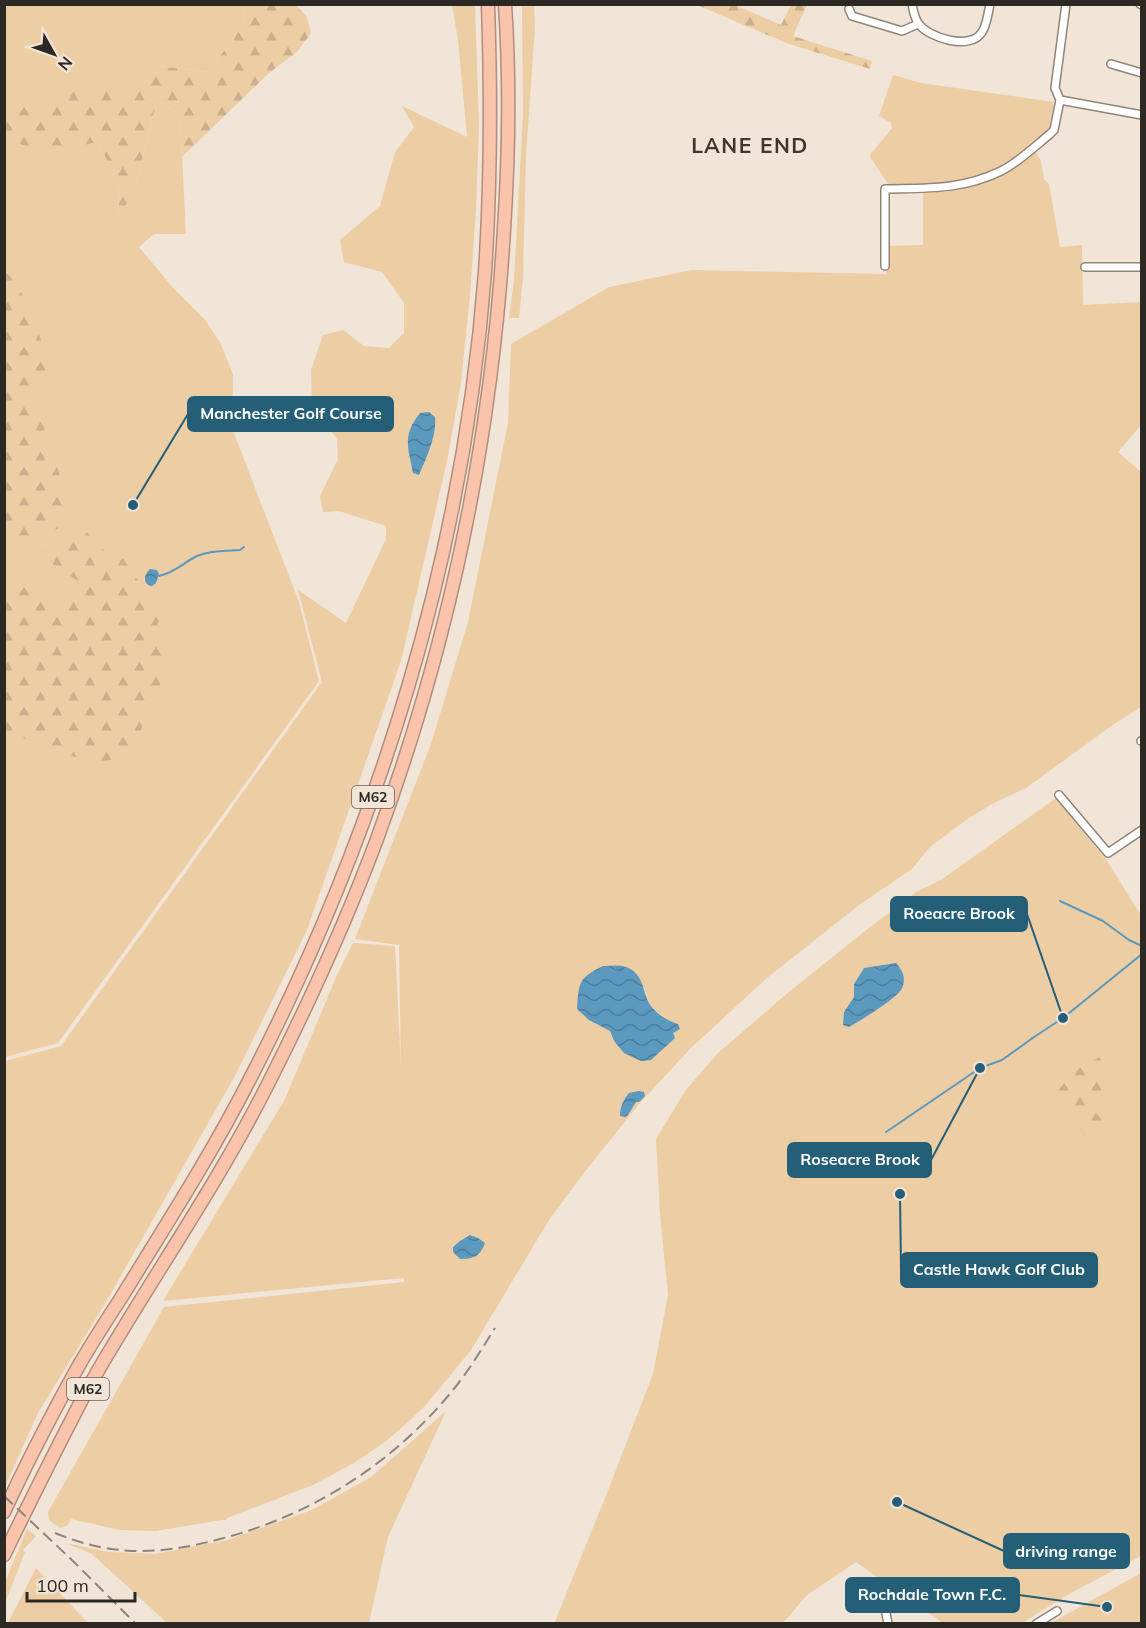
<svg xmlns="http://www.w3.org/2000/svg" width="1146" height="1628" viewBox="0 0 1146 1628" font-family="Mulish,sans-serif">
<defs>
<pattern id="forest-firs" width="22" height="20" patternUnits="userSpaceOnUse" patternTransform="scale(1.5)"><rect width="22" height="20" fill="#edcda4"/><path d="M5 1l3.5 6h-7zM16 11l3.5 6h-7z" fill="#cbb08d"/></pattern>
<pattern id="water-waves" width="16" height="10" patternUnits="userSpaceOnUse" patternTransform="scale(1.5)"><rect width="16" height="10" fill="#5c99bf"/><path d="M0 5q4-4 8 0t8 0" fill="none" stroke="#4c7d9b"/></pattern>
</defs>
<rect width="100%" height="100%" fill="#f0e5d7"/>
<path fill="#edcda4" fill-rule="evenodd" d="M5 5H243L244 22 209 72 158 66 97 142 119 182 118 220 136 183 157 100 180 115 186 234H154L139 247 174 289 205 320 221 344 233 375 232 428 299 602 319 681 58 1043 5 1057Z
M452 5H475L479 126 476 209 470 295 461 383 447 461 401 661 307 930 235 1076 106 1302 38 1413 5 1487V1061L61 1046 322 682 298 590 346 623 386 539V526L339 511 323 512 320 496 338 459 337 439 312 407 311 370 323 335 343 330 364 346 389 348 404 333V303L382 272 344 262 340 240 380 206 395 152 414 127 402 106 467 137 458 40Z
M522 5H534L535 26 526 156 523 278 519 318H509L514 281 523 114Z
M893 75 921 83 1054 102 1049 128 1046 134 1012 162 996 171 947 186 889 185 870 157V155L892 128 891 123 879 116Z
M1036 152 1041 161 1044 179 1049 184 1060 247 1082 245 1083 305 1141 302V425L1118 452 1141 472V707L1114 724 1026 788 994 803 969 818 930 847 912 869 859 905 767 978 691 1048 639 1104 583 1174 549 1220 471 1350 426 1405 407 1423 385 1442 354 1463 313 1485 227 1518 226 1520H221L156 1531 120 1530 71 1519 68 1525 60 1528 49 1520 48 1512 164 1307 404 1282V1278L163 1301 285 1099 337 975 353 943 395 946 401 1068 399 945 355 939 431 744 468 622 508 423 511 344 609 287 692 270 886 274 888 246 923 245V192H946L1008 172ZM644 987 650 1006 667 1020 678 1024 673 1033 614 1042 610 1031Z
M1056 798 1107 861 1141 915V1556L1069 1594 1022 1623H943L856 1562 807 1595 783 1623 554 1624 609 1488 653 1374 668 1295 660 1214 656 1139 685 1091 718 1053 790 991 865 931 916 892 941 880Z
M446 1411 388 1537 369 1623H167L92 1554 66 1543 109 1552 155 1554 227 1540 312 1510 371 1477Z
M27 1529 36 1536 23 1550 25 1552 5 1603V1582Z
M36 1568 88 1623H8Z
M1141 1573V1623H1051Z"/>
<path fill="url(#forest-firs)" d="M243 5H296L307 17 311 33 297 52 269 73 182 157 180 115 157 100 136 183 118 223 119 182 97 142 74 147 29 148 5 137V113L93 86 140 88 158 66 209 72 244 22Z
M697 5H735L781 25 791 5H807L793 36 872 61 870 69 786 43Z
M4 271 17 282 51 364 31 392C39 415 72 499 67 518 64 528 34 542 25 548L5 522Z
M78 522 115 563 123 558 162 617 157 624 173 654 137 739 128 751 114 759 98 763 65 754 5 731V591L18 584 56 607 78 581 39 555Z
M1099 1057C1110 1075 1111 1081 1100 1100L1087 1104 1103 1120 1091 1146 1069 1107 1053 1097 1073 1072Z"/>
<path fill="url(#water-waves)" d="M429 412 435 417C437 436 426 458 419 475L413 473C408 447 402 436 420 413Z
M150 569 157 570 159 574 156 583 152 586C143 585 143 575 150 569Z
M896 963C903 971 907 979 901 990 894 1000 860 1021 849 1027L843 1025 844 1012 854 997V984L864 968Z
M603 966C609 966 616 965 622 966 645 970 642 994 651 1006 658 1015 668 1021 678 1024L680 1029 673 1033 675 1038 651 1060 641 1061 624 1053 614 1041 610 1031 589 1020 577 1009C579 983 578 978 603 966Z
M639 1091 644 1092 645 1096 639 1102H636L628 1115 625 1117 620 1116C620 1107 623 1100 629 1093Z
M470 1235 478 1238 485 1243C480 1256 474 1259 460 1259L453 1252V1247L460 1241Z"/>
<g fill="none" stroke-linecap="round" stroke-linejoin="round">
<path stroke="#5c99bf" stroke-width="2" d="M159 576C176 572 183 563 197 556 210 550 227 551 240 550L244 547
M1060 901 1103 921 1129 940 1142 946
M886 1132 980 1068 1002 1060 1034 1037 1063 1018 1142 954"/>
<g stroke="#8f8578" stroke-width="10">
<path id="minor" d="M912 4C913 10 915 18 918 23 928 38 971 51 982 32 987 25 988 13 990 4
M1140 4 1142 5
M849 9 852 16 902 31 918 24
M1111 64 1142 73
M1060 100 1055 88 1066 4
M1060 100 1142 115
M885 266V189C927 188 962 190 1001 171 1019 162 1034 147 1050 134L1054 130 1060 100
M1085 267H1142
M1141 741H1142
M1059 795 1108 853 1142 830
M884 1602 888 1624
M1036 1624 1057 1611"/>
</g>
<g stroke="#b28d7c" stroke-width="15">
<path id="motorway" d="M4 1512C27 1462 52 1414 78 1367 91 1344 106 1321 121 1298 166 1225 213 1152 252 1075 380 826 464 552 485 272 491 183 491 94 488 4
M4 1555C26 1510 48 1465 71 1421 80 1403 89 1386 99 1369 155 1273 219 1182 269 1082 309 1003 346 922 377 839 449 643 492 437 504 229 509 154 510 79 505 4"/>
</g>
<use href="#minor" stroke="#fff" stroke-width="7"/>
<use href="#motorway" stroke="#fac4ac" stroke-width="12"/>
<path stroke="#8d857c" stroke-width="2" stroke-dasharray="12 6" stroke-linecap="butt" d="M4 1496 74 1562 136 1624
M55 1533C113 1557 160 1555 220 1539 314 1515 397 1461 457 1385 471 1367 483 1347 495 1328"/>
</g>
<g text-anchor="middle" stroke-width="6" stroke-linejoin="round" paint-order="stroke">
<g fill="#f0e5d7" stroke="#676159" stroke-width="1.5">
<rect x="352" y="786" width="42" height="22" rx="4.5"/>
<rect x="67" y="1378" width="42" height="22" rx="4.5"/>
</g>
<g font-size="14" font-weight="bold" fill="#2c2823">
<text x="373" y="802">M62</text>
<text x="88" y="1394">M62</text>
</g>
<g font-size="21" font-weight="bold" letter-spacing="1.5" fill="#3f372b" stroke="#f0e5d7">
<text x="750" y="153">LANE END</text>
</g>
</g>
<path fill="none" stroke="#245e77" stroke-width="2" d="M133 505L188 414M1063 1018L1027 914M980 1068L931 1160M900 1194L901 1270M897 1502L1004 1551M1107 1607L1019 1595"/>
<g fill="#245e77" stroke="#f0e5d7" stroke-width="2">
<circle cx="133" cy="505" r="6"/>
<circle cx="1063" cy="1018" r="6"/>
<circle cx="980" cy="1068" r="6"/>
<circle cx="900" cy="1194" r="6"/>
<circle cx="897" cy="1502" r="6"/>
<circle cx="1107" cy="1607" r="6"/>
</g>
<g fill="#245e77" stroke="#245e77" stroke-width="2">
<rect x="188" y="397" width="205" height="34" rx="6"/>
<rect x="891" y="897" width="136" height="34" rx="6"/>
<rect x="788" y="1143" width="143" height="34" rx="6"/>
<rect x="901" y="1253" width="196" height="34" rx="6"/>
<rect x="1004" y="1534" width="125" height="34" rx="6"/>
<rect x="846" y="1578" width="173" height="34" rx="6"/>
</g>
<g font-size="16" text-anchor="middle" font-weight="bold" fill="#fff">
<text x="291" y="419">Manchester Golf Course</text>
<text x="959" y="919">Roeacre Brook</text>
<text x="860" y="1165">Roseacre Brook</text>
<text x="999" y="1275">Castle Hawk Golf Club</text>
<text x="1066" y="1557">driving range</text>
<text x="932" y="1600">Rochdale Town F.C.</text>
</g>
<rect width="1146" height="1628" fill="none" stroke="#2c2823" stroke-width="12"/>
<g transform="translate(54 54) rotate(130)" stroke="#f0e5d7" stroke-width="4.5" paint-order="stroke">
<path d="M0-4.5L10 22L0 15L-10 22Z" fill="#2c2823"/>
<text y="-9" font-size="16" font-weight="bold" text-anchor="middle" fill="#2c2823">N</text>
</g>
<path d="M27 1592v9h108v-9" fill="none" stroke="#2c2823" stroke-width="3"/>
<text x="36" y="1592" font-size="18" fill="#2c2823" stroke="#f0e5d7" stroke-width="4.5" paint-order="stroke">100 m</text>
</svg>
